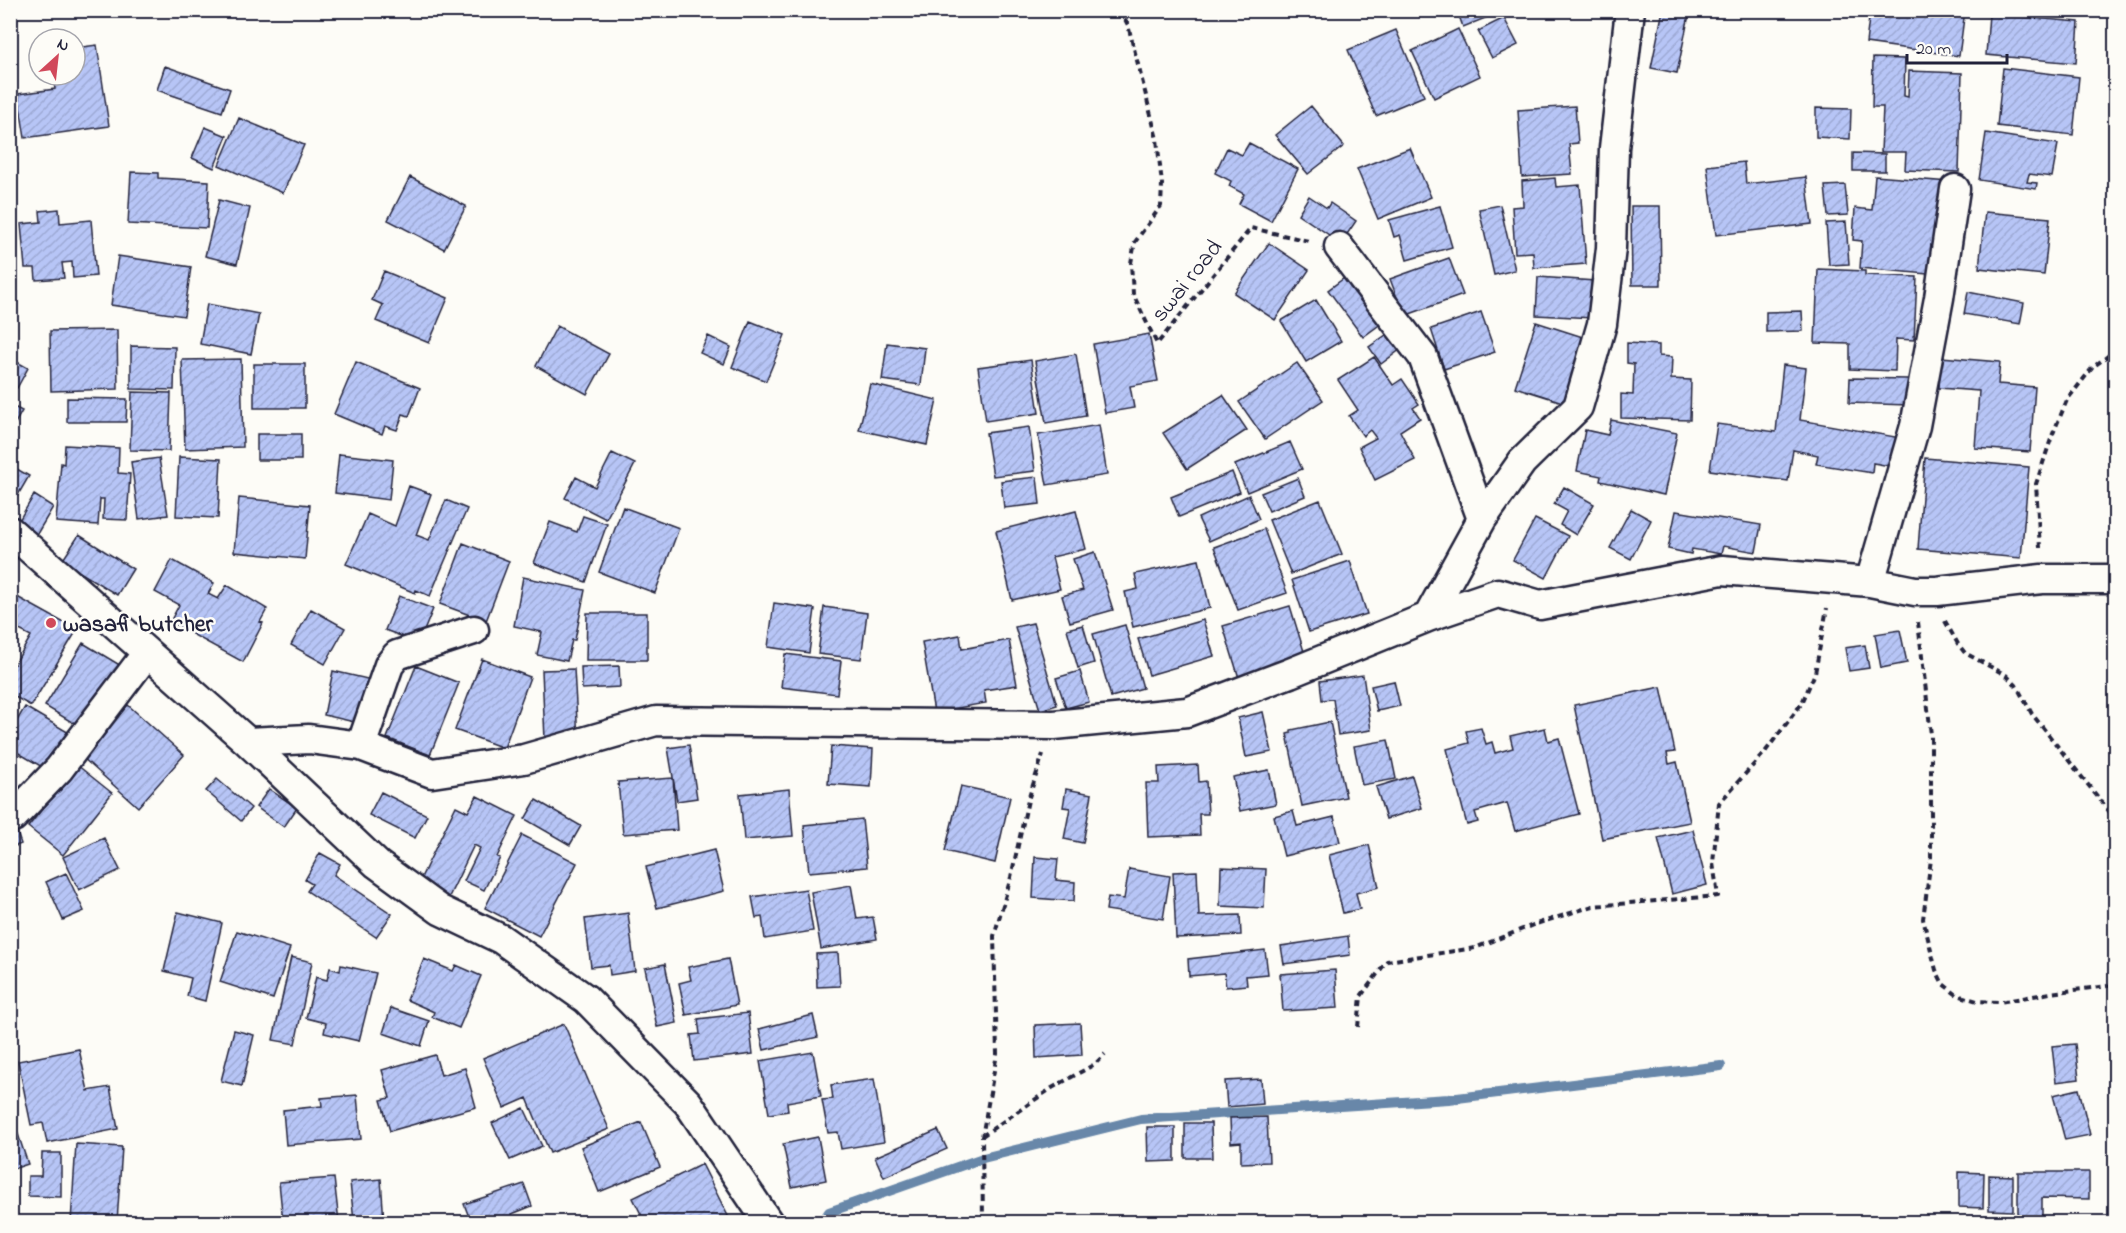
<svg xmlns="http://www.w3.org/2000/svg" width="2126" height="1233" viewBox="0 0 2126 1233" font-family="'Indie Flower',sans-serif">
<defs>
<pattern id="building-hatch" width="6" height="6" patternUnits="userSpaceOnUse" patternTransform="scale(1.5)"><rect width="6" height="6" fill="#b7c5f6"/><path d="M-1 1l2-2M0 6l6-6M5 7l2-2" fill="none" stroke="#9da9d4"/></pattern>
</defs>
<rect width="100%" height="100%" fill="#fdfcf7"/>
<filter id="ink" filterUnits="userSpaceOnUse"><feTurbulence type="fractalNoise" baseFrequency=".0167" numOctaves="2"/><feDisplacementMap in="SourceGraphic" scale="12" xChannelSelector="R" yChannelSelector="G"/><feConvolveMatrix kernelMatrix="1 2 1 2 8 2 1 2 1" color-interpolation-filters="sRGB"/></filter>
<g filter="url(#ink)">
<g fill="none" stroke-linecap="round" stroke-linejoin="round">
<path stroke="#6887a9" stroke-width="10" d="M822 1222 829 1212 983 1158 1141 1119 1449 1099 1721 1066"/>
</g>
<path fill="url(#building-hatch)" stroke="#22223b" stroke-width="1.5" d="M1457 10H1496L1498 13 1463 27Z
M1663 10H1690L1677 73 1651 68Z
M1870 10H1912L1911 15 1932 18 1933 10H1965L1959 56 1866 43Z
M1989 14 2079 22 2076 63 1986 55Z
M1504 18 1518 45 1492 58 1478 31Z
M1458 29 1480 76 1434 98 1412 51Z
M1396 30 1424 96 1376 116 1348 50Z
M97 45 109 126 25 138 18 94 55 89 53 75H75V48Z
M1873 58 1905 59 1904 96 1908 97 1909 71 1962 73 1959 172 1905 170 1906 152H1881L1883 107H1872Z
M165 66 230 89 222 112 157 90Z
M2003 68 2079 77 2073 135 1997 126Z
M1311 106 1344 146 1308 174 1275 135Z
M1575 106 1578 143 1569 144 1572 174 1522 177 1518 110Z
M1816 108 1851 109 1850 139 1816 137Z
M239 118 304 145 283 193 219 165Z
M205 127 227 136 214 168 192 158Z
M1986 133 2058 144 2052 177 2029 174 2027 182 2037 183 2036 189 1979 180Z
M1249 143 1298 169 1271 221 1239 204 1244 194 1229 186 1231 181 1215 173 1227 148 1242 155Z
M1410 148 1431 197 1378 219 1357 169Z
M1853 153 1885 154V171H1853Z
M1744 162 1746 184 1806 177 1812 224 1716 235 1707 166Z
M131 172 158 173V178L209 181 207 228 128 224Z
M1875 176 1949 182 1939 275 1860 268 1862 241 1853 240 1855 208 1872 210Z
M410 177 466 206 444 249 388 220Z
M1555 178 1556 187 1580 185 1586 264 1534 268 1533 252 1515 253 1512 207 1523 206 1522 181Z
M1845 185 1848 215 1828 216 1825 186Z
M1309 196 1327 208 1330 203 1356 221 1341 243 1298 214Z
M219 200 250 208 237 264 205 256Z
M1500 205 1515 270 1494 275 1479 209Z
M1440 206 1452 247 1407 260 1400 235 1394 237 1389 220Z
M1631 206H1660L1661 285H1632Z
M59 209 60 223 91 220 96 276 73 278 72 262 62 263 64 278 36 280 35 268H25L21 224 41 222 40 211Z
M1985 212 2050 218 2044 275 1979 268Z
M1846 222 1849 264 1829 265 1826 223Z
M1269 243 1309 270 1275 320 1234 293Z
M118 256 191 267 184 316 111 305Z
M1449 258 1463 295 1404 316 1390 279Z
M1818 269 1865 271V275L1917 277 1914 340 1896 339 1895 371 1850 369V344L1815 343Z
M384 271 448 298 429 343 376 321 383 305 372 300Z
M1351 273 1386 320 1363 337 1328 290Z
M1538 277 1595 281 1593 318 1536 315Z
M1968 292 2024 303 2020 324 1964 314Z
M1316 300 1341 341 1306 362 1281 321Z
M207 304 259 314 251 354 200 344Z
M1802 311 1803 331 1766 332V312Z
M1481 312 1495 352 1444 369 1431 329Z
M750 321 785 335 766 381 732 367Z
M1536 322 1589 339 1569 404 1515 387Z
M557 326 609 354 587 394 536 366Z
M117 330 118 389 51 391 50 331Z
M1393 330 1405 346 1381 364 1369 347Z
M1149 334 1158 381 1130 386 1134 408 1105 413 1093 344Z
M708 336 731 347 724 364 700 353Z
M887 343 925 348 921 385 882 380Z
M1627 343 1659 345V356L1672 357 1671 379 1691 380 1690 420 1621 418V394L1633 395 1634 364 1627 363Z
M131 346 175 347 174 390 131 389Z
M1076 354 1086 416 1046 423 1035 361Z
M1374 357 1393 385 1402 379 1419 404 1413 408 1420 418 1400 431 1415 460 1375 480 1359 447 1376 438 1370 430 1363 436 1349 416 1358 410 1338 380Z
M1941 357 2000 362 1998 384 2035 387 2030 452 1975 448 1979 391 1939 388Z
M10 358 28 368 17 388 10 384Z
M241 359 243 447 185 449 182 360Z
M1031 360 1039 413 986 421 978 367Z
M356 362 420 388 409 416 403 414 397 430 385 426 382 434 334 414Z
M1297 363 1323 400 1265 439 1239 402Z
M254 364H305V408H254Z
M1783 365 1806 368 1800 420 1901 438 1895 467 1873 463 1872 473 1816 464 1818 455 1793 450 1788 481 1710 470 1717 424 1776 432Z
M1850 378 1908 379V405L1849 403Z
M870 384 937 400 927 445 859 430Z
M132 392 171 393 169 451 130 450Z
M1223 395 1247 430 1187 469 1163 433Z
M67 398 127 399 126 422H67Z
M10 405 22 411 10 432Z
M1611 420 1677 433 1664 495 1600 481 1601 476 1577 471 1585 430 1608 435Z
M1099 425 1107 475 1047 485 1038 435Z
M1029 427 1035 471 993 476 986 433Z
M257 434H301V460H257Z
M1290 442 1302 469 1247 492 1235 465Z
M65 445 119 448 118 473 130 474 127 520 103 519 104 499H100L98 525 56 522 61 463 64 464Z
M612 453 635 464 606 519 565 498 576 477 595 487Z
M339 454 393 460 389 500 335 493Z
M179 457 221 459 218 518 176 516Z
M159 458 168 515 139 519 131 462Z
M1925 458 2029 467 2021 558 1918 549Z
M10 465 29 476 11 507 10 506Z
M1232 472 1240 492 1179 517 1171 497Z
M1037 477 1040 504 1004 508 1001 481Z
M1298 478 1305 496 1269 511 1261 493Z
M409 486 431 494 416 535 429 540 446 500 467 509 430 596 416 590 415 593 346 564 368 514 395 526Z
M1564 487 1594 504 1576 535 1560 525 1567 511 1554 504Z
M34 495 53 507 37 534 18 522Z
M1249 495 1259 519 1209 541 1198 518Z
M239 498 310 505 305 559 234 552Z
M1320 500 1342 554 1291 574 1269 520Z
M623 507 679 528 655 593 599 572Z
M1631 509 1651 520 1631 559 1610 548Z
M1076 511 1086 549 1052 557 1060 589 1012 600 996 531Z
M1676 511 1761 525 1756 552 1723 546 1721 554 1692 549 1691 554 1668 549Z
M583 516 607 524 586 582 534 563 550 522 577 532Z
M1535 519 1568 536 1546 578 1513 560Z
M1264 529 1287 593 1238 610 1214 547Z
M79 535 133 569 117 595 62 561Z
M463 543 509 561 486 621 440 604Z
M1095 552 1113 610 1070 622 1062 596 1083 590 1073 559Z
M172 560 214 583 208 594 218 599 227 585 267 609 260 622 263 623 243 662 170 622 179 605 155 592Z
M1199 560 1210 608 1133 627 1125 592 1138 589 1135 574Z
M1350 561 1367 614 1309 632 1292 580Z
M523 577 585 590 575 640H572L567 661 537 655 542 632 514 626Z
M10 593 77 630 31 706 10 694V672L31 636 10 625Z
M399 596 433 609 419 643 385 630Z
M774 603 815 609 809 653 768 647Z
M1290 606 1306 658 1239 678 1223 626Z
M824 607 867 613 861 659 818 654Z
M311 609 345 628 325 664 291 645Z
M587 613H647V660H586Z
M1203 620 1214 656 1149 675 1138 639Z
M1033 623 1057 705 1040 710 1015 627Z
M1083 625 1094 663 1078 668 1067 629Z
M1125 625 1143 688 1111 697 1093 634Z
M1900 630 1907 663 1881 668 1875 634Z
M960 635 962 649 1009 640 1017 685 984 690 986 703 934 712 922 642Z
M83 643 123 667 85 730 45 706Z
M1865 645 1869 668 1849 671 1845 648Z
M785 654 841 661 837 694 781 687Z
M482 659 530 677 504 748 455 730Z
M416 666 459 683 430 755 387 738Z
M619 666 620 687 582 689 581 667Z
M574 669 578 739 545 740 542 670Z
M333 671 372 680 363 724 324 715Z
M1080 671 1089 702 1066 708 1056 678Z
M1363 675 1371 730 1338 735 1333 699 1322 700 1320 681Z
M1394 681 1400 706 1377 711 1371 686Z
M1661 687 1675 752 1667 753 1669 764 1677 762 1690 822 1602 839 1574 705Z
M128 705 184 755 138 807 82 757Z
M25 707 71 734 49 771 10 748V732Z
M1263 712 1272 752 1246 757 1238 718Z
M1330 722 1346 797 1302 806 1287 734 1291 733V730Z
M1481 728 1486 744 1492 742 1495 753 1513 748 1510 736 1545 728 1548 741 1559 738 1579 814 1515 831 1507 803 1475 812 1478 822 1467 825 1447 749 1469 743 1466 731Z
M1388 740 1396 779 1362 785 1354 746Z
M689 745 697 798 677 801 668 748Z
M831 746 873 749 871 787 828 784Z
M77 765 112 793 63 855 28 827Z
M1198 765 1199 782 1206 781 1208 814H1199L1200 835 1148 837 1146 783H1159L1158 767Z
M1269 770 1276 804 1240 811 1233 777Z
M1412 776 1422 808 1386 819 1376 787Z
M673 778 677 830 623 834 618 782Z
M217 779 251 808 241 821 206 791Z
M961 786 1010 797 995 863 945 851Z
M269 789 297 808 284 827 256 807Z
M789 789 793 836 744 840 740 794Z
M1066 789 1092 794 1083 843 1064 839 1070 808 1063 807Z
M381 792 427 815 415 838 369 815Z
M477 796 517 816 497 857 500 858 484 890 464 881 480 848 474 845 446 903 416 888 456 806 468 812Z
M536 800 581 826 570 845 525 819Z
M1293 811 1297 826 1334 817 1340 842 1284 856 1274 816Z
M862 819 867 867 809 872 804 825Z
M14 824 21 844 10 848V825Z
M1693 830 1707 885 1672 894 1658 838Z
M522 835 577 863 539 936 485 908Z
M104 838 120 870 79 890 63 857Z
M1369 845 1379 887 1356 893 1360 909 1343 913 1329 855Z
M714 850 724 891 657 908 646 867Z
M320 853 340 864 334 875 392 914 376 937 307 891 312 884 305 880Z
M1035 857 1058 859 1056 880 1075 882 1074 901 1033 898Z
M1221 867 1266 869 1264 908 1220 906Z
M1129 869 1170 876 1163 919 1106 910 1108 897 1124 899Z
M1197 871 1199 916 1240 915 1241 935 1176 938 1173 872Z
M66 873 84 911 63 920 46 882Z
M851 885 857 919 873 917 877 939 821 949 811 892Z
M806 889 813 931 765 939 762 917 756 918 752 897Z
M178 912 222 923 205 1001 187 996 191 978 164 971Z
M628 913 635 971 610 975 609 965 591 967 585 919Z
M237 931 290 948 273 999 220 982Z
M1348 936 1350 955 1284 964 1281 946Z
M1265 950 1268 974 1246 976 1247 985 1226 987 1224 973 1189 976 1188 959Z
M838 953 840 986 817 987 816 954Z
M291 957 312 962 295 1044 273 1040Z
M424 959 453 971 456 965 481 976 459 1028 432 1017 434 1012 407 1000Z
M728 959 737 1005 686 1015 679 983 691 980 688 967Z
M665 964 677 1023 657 1027 645 968Z
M341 965 376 973 359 1041 324 1033 326 1023 306 1018 316 977 327 980 330 968 340 971Z
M1335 970 1338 1008 1283 1011 1280 974Z
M391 1008 429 1021 421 1046 383 1033Z
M748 1013 753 1054 694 1061 691 1035 700 1034 698 1019Z
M813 1015 818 1037 764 1050 759 1029Z
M1080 1023 1082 1055 1036 1058 1035 1025Z
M564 1024 609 1129 550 1153 527 1098 504 1108 483 1058Z
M234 1030 254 1035 242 1086 221 1081Z
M2075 1044 2079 1079 2056 1082 2052 1046Z
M79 1049 88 1091 110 1087 118 1129 47 1143 43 1123 31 1125 18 1061Z
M813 1052 821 1096 787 1102 788 1111 769 1114 760 1061Z
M435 1055 441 1075 465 1068 476 1107 390 1131 381 1100 390 1098 382 1070Z
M874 1079 884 1142 841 1149 838 1132 828 1133 822 1100 833 1099 831 1085Z
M1261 1079 1263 1104 1227 1107 1225 1081Z
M2079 1089 2090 1135 2065 1140 2053 1095Z
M357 1095 361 1139 286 1145 283 1110 322 1106 321 1098Z
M524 1108 542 1146 510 1160 492 1123Z
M1267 1117 1269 1162 1241 1163V1142L1231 1143 1230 1118Z
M641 1122 660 1167 599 1192 581 1147Z
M1185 1123H1211L1212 1158H1185Z
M15 1125 28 1164 10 1170V1127Z
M1147 1127H1175V1161L1148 1162Z
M938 1130 947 1149 884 1177 875 1157Z
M818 1137 826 1180 792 1187 783 1144Z
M76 1144 122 1147 117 1222H71Z
M42 1153H61V1197L28 1196V1176H41Z
M702 1164 731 1222H645L633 1198Z
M1959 1172 1984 1173 1983 1208 1959 1207Z
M2018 1172H2089V1199L2042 1198V1220H2018Z
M1989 1175 2013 1176V1211L1989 1210Z
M334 1178 339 1222H283L279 1182Z
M381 1179 384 1222H354L350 1182Z
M524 1184 532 1206 512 1214 515 1222H471L464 1204Z"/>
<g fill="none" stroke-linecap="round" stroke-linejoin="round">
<g stroke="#22223b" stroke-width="33">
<path id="street" d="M1339 247 1423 357 1482 519
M10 531 248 742 377 864 440 910 501 939 586 999 688 1103 768 1222
M1870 582 1915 426 1939 298 1955 189
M1428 617 1482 519 1522 462 1578 407 1602 324 1611 248 1614 148 1630 10
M248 742 309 739 361 746 432 773 524 759 656 721 1054 725 1187 712 1290 673 1428 617 1498 593 1540 605 1722 570 1870 582 1915 591H1937L2042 579H2116
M361 746 389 665 397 655 474 630
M13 817 59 769 147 653"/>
</g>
<path stroke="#22223b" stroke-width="4" stroke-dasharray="6 4.5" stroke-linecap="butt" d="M1120 10 1128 25 1157 139 1162 184 1161 206 1135 242 1131 263 1133 294 1157 344 1251 228 1309 241
M2040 548 2036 484 2052 436 2067 400 2093 367 2116 350
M1945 621 1958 644 1965 653 2006 675 2016 685 2032 714 2116 820
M1918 622 1931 735V859L1923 919 1936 970 1943 984 1957 995 1977 1001 2000 1002 2050 993 2116 985
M1358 1027 1361 996 1387 961 1475 948 1533 925 1593 906 1718 896 1713 863 1719 803 1765 752 1802 703 1815 673 1827 608
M982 1136 1052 1088 1095 1064 1105 1054
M983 1222 982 1137 997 1054 994 936 1011 877 1028 800 1043 754"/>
<use href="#street" stroke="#fdfcf7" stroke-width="28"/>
</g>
</g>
<circle fill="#d1495b" stroke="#fdfcf7" stroke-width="2" cx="51" cy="623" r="6"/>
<g text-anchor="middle" stroke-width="5" stroke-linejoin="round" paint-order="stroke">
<g font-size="24" fill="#22223b" stroke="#fdfcf7">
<text transform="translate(1186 280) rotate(-51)" y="8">swai road</text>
</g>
<g font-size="24" font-weight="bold" fill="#22223b" stroke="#fdfcf7" text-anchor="start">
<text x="63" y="631">wasafi butcher</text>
</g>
</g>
<rect width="2126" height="1233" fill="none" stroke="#fdfcf7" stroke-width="36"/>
<rect x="18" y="18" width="2090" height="1197" fill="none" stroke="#22223b" stroke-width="2" filter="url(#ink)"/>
<g transform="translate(57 57) rotate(27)"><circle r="28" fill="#fdfcf7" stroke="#a5a5ac" stroke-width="1.5"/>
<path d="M0-4.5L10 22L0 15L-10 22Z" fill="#d1495b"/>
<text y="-9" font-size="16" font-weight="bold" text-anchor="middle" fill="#22223b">N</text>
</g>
<path d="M1907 54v9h100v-9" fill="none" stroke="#22223b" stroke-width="3"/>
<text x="1916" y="54" font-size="18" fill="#22223b" stroke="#fdfcf7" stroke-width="4.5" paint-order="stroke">20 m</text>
</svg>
